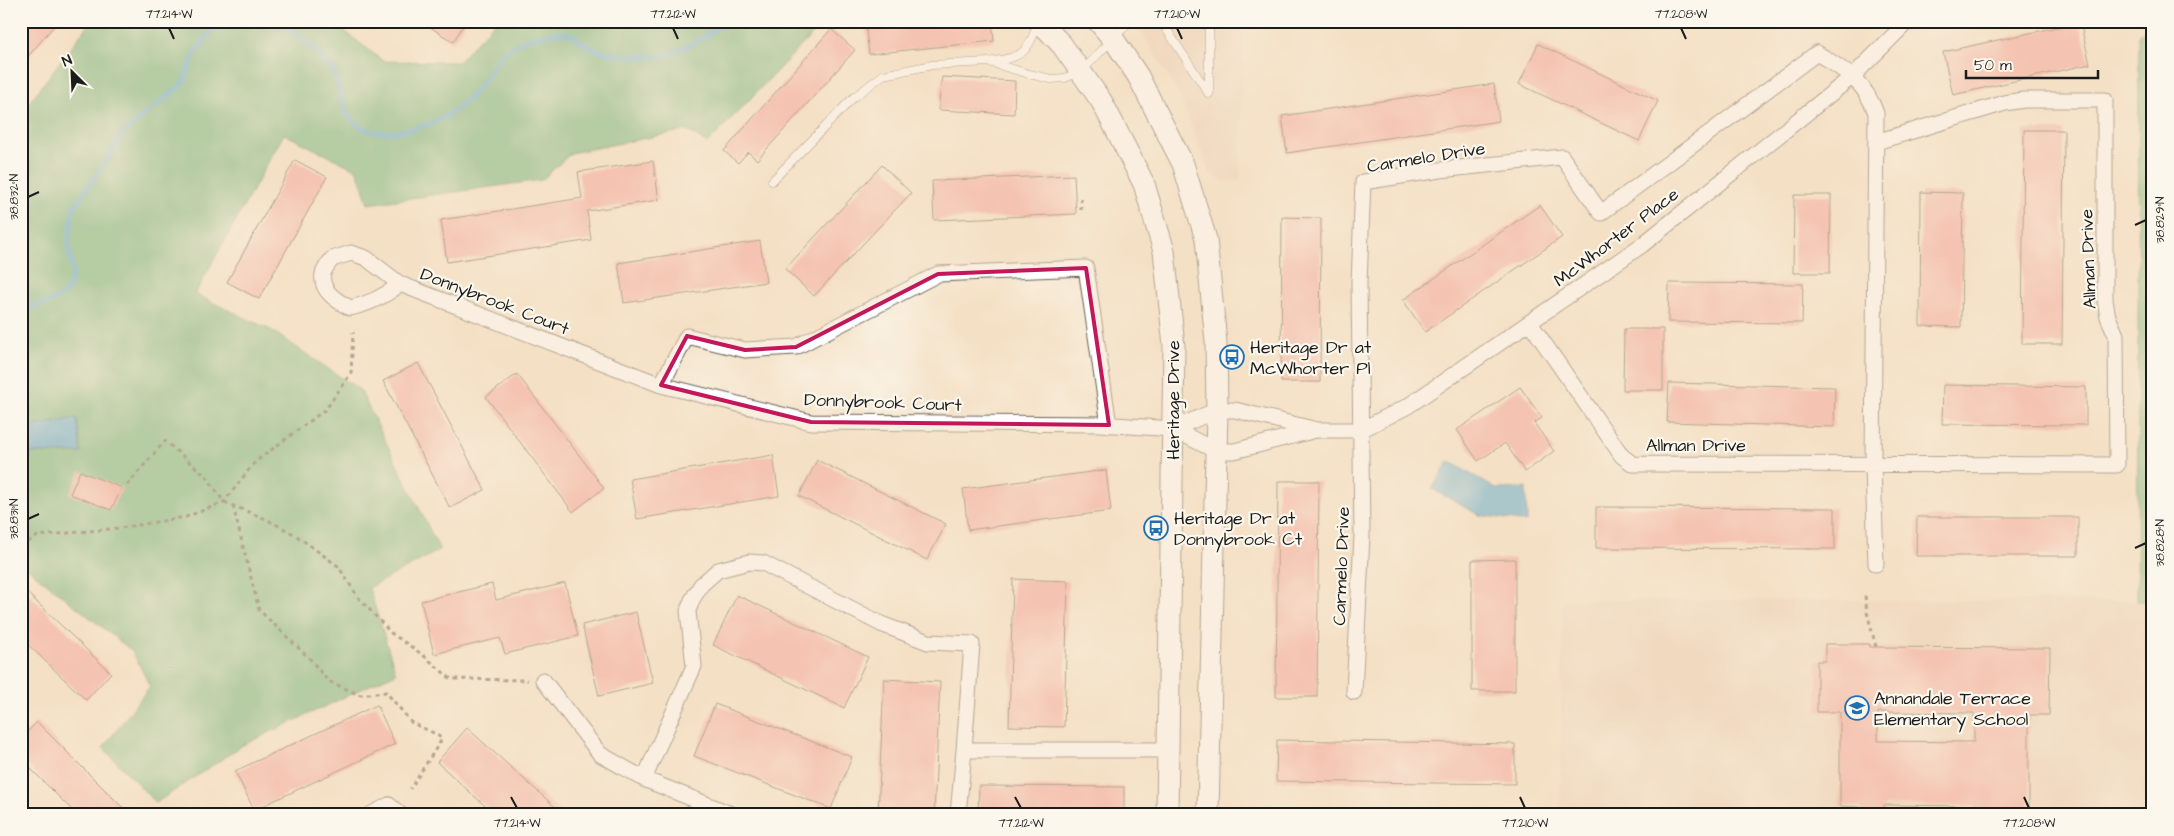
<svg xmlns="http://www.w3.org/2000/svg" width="2174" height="836" viewBox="0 0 2174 836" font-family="'Architects Daughter',sans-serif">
<rect width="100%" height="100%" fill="#fbf7ec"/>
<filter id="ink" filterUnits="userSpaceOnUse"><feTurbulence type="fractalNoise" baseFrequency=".02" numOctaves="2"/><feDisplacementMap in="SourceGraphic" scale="10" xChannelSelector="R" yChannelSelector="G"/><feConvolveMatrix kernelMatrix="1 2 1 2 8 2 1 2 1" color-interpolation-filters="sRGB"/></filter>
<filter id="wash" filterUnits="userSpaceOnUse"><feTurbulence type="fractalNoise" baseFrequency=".0096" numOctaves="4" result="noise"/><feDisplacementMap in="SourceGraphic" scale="20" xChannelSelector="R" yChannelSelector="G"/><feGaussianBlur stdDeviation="1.12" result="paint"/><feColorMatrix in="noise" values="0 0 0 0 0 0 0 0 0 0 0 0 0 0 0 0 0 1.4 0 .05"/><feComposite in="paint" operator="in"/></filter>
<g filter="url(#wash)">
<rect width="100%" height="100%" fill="#f4e0c4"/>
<path fill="#edd1ba" d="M1130 21H1243L1240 180 1224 182 1210 173 1180 96 1143 35Z
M1563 600 2153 601V815H1560Z"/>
<path fill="#6ab37a" stroke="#43684b" d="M91 21H332L383 61 458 62 496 21H825L707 144 687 130 571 153 542 180 368 204 357 170 284 134 195 294 271 330 360 390 440 550 369 588 396 673 243 745 156 803 103 748 150 686 132 651 21 563V113Z
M2153 30V601H2137L2139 33Z"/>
<path fill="#56a8d1" stroke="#396276" d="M77 418 81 453H21V428Z
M1449 461 1496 489 1526 488 1527 522 1479 515 1432 489Z"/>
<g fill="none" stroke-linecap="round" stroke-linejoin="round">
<path stroke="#56a8d1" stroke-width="5" d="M275 21C295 33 323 52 334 73 337 78 337 86 339 92 343 109 352 126 370 131 383 134 399 132 412 129 437 123 455 113 473 94 494 72 494 52 528 39 539 36 558 30 569 34 580 39 587 48 599 51 615 56 638 57 655 57 674 56 712 34 726 21
M21 301 33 307 55 300 68 290 73 272 68 246 73 209 106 160 119 139 134 123 183 84 194 55 210 32 230 21"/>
</g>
<g id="blocks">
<path fill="#f5a19a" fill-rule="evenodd" d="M21 21H58L21 65Z
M421 21H466L453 42Z
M865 21H992L994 41 869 54Z
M2080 22 2090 64 1953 95 1943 52Z
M831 29 855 50 757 160 748 152 738 163 724 151Z
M1538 44 1658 101 1639 141 1519 84Z
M942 77 1015 81 1014 114 938 110Z
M1494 84 1499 121 1287 153 1282 116Z
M2024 130H2064L2062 344H2022Z
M295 160 327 177 259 299 227 282Z
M653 161 659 200 587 211 591 240 447 262 441 220 582 198 578 172Z
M882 165 911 193 814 296 785 269Z
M1074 175 1076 214 934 220 932 181Z
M1921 192 1963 193 1961 327 1920 326Z
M1794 195H1831L1830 273H1793Z
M1540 205 1562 237 1425 332 1403 300Z
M1282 217 1321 218 1320 382H1281Z
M760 241 766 282 624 303 618 263Z
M1669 283 1803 284 1802 323 1668 322Z
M1624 329H1663V390H1623Z
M418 363 485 490 450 508 383 381Z
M517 374 604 488 573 512 486 397Z
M1669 383 1835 387 1834 427 1667 422Z
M1943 385 2086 387V425L1942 424Z
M1520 387 1542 418 1534 423 1554 451 1525 472 1505 443 1478 461 1457 430Z
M773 455 779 496 637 519 630 479Z
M817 460 946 524 927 560 799 496Z
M1106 470 1111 511 968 530 963 489Z
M80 471 122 488 111 510 70 494Z
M1278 481H1319L1317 697H1276Z
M1596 507 1835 508V549L1596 548Z
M1917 517H2078V556H1916Z
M1515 559V691H1472V560Z
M1013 579 1068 581 1064 727 1009 726Z
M565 583 578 636 505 654 500 638 434 654 421 601 492 584 496 600Z
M21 587 111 673 86 700 21 638Z
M737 595 868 657 844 708 713 645Z
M636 612 653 683 599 696 582 625Z
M1825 644H1870V647L2050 648 2049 715H2029V815H1974V806L1884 805V815H1861V807L1840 806V712H1817V661H1825ZM1878 712 1974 713V742L1878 741Z
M884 679 940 682 934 815H878Z
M715 704 852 757 831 809 694 756Z
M377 705 395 744 254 810 235 771Z
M37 722 130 815H77L21 759V738Z
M467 728 564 815H495L437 762Z
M1277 740 1515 744V784L1276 781Z
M979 786 1124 787V815H978Z"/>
</g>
</g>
<g filter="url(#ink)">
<use href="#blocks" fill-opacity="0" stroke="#686157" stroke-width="1"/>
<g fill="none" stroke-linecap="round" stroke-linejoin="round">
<g stroke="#686157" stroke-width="9">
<path id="lane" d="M1161 21 1209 94V21
M993 61C1023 58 1029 51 1038 22
M772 181 853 98 883 75 932 65 989 62 1029 74 1051 79 1065 78 1082 71 1130 21"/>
</g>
<g stroke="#686157" stroke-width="17">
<path id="street" d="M400 284C384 297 369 304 350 308 337 301 320 291 323 274 324 269 329 263 332 259L351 253 366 258 400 284 661 385 687 336 745 350 796 347 938 274 1086 268 1109 425
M1530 323 1622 456 1633 464 2117 465 2116 335 2108 317 2105 300V100H2023L2005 103 1876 142
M661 385 811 422 1101 424 1173 429 1216 451H1234L1316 430
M1173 429 1217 410H1235L1317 430H1361L1408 406 1642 245 1853 76 1908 21
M543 680 600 754 644 779
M1354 692 1362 536 1359 283 1363 182 1440 170 1562 157 1601 213 1817 53C1845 71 1864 80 1876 113L1873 464 1876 564
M370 815 389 805 401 815
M733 815 644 779 694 666 688 611 692 600 701 585 718 570 749 562 763 563 881 624 928 642 972 644 964 750
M958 815 964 750H1167"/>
</g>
<g stroke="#686157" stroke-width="23">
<path id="secondary" d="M1039 21 1062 45 1102 102 1144 184 1164 251 1174 346 1167 815
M1098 21 1114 40 1138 76 1183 164 1206 239 1216 342 1217 410 1208 815"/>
</g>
<path stroke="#686157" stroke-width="3" stroke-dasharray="4 4" stroke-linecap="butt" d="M1081 198V213
M127 485 165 441 207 477 224 502 266 519 294 534 338 566 358 597 391 633 423 655 451 679 528 680
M233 506 259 610 310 659 328 681 360 695 386 692 412 723 436 734 442 739 410 789
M21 546 38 536 120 528 186 517 224 502 255 462 326 409 351 373 353 332
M1865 596 1867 612 1876 647"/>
<use href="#lane" stroke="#fff" stroke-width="8"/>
<use href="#street" stroke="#fff" stroke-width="15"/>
<use href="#secondary" stroke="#fff" stroke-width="21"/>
</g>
</g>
<path d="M0 0H2174V836H0ZM1086 268 1109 425 811 422 661 385 687 336 745 350 796 347 938 274Z" fill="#f4e0c4" fill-opacity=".55" fill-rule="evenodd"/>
<path fill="none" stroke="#c2185b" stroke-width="4" stroke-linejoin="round" d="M1086 268 1109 425 811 422 661 385 687 336 745 350 796 347 938 274Z"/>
<path fill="none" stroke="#1c1c1c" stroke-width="2" d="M169 28 174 39M673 28 678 39M1177 28 1182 39M1681 28 1686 39M28 197 39 192M2135 225 2146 220M28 519 39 514M2135 548 2146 543M511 797 517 808M1015 797 1021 808M1520 797 1525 808M2024 797 2029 808"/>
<defs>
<g id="bus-ring" transform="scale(1.25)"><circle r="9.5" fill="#fbf7ec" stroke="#1f6fb2" stroke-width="1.5"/><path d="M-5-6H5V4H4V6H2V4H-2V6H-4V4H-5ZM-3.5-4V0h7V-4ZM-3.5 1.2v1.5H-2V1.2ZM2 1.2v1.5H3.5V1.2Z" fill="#1f6fb2"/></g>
<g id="school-ring" transform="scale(1.25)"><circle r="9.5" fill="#fbf7ec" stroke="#1f6fb2" stroke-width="1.5"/><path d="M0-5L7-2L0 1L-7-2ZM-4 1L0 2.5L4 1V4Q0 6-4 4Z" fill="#1f6fb2"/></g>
</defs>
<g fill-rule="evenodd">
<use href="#bus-ring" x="1232" y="357"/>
<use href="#bus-ring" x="1156" y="528"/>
<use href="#school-ring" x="1857" y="708"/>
</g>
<g text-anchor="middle" stroke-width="4.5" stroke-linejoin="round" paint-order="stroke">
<g font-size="18" fill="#1c1c1c" stroke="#fbf7ec">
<text transform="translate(1426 157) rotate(-9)" y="6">Carmelo Drive</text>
<text transform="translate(1616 237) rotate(-37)" y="6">McWhorter Place</text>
<text transform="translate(2088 259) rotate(-92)" y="6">Allman Drive</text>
<text transform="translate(495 301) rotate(21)" y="6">Donnybrook Court</text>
<text transform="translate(1173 400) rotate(-90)" y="6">Heritage Drive</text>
<text transform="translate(883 402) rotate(2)" y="6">Donnybrook Court</text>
<text x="1696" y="451">Allman Drive</text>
<text transform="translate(1341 566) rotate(-88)" y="6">Carmelo Drive</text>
</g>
<g font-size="18" fill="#1c1c1c" stroke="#fbf7ec" text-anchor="start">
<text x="1250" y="353">Heritage Dr at<tspan x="1250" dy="21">McWhorter Pl</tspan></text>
<text x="1174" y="524">Heritage Dr at<tspan x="1174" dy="21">Donnybrook Ct</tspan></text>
<text x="1874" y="704">Annandale Terrace<tspan x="1874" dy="21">Elementary School</tspan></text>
</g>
</g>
<rect width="2174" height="836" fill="none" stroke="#fbf7ec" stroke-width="55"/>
<g transform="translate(72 72) rotate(336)" stroke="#fbf7ec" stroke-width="4" paint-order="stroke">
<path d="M0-4L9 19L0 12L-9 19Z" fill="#1c1c1c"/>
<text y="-8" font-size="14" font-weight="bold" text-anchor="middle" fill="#1c1c1c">N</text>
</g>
<path d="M1966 70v8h132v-8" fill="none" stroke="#1c1c1c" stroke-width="2.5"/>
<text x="1974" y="70" font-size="15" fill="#1c1c1c" stroke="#fbf7ec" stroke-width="4" paint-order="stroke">50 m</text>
<rect x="28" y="28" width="2118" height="780" fill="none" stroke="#1c1c1c" stroke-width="2"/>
<g font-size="12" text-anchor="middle" fill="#1c1c1c">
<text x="169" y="18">77.214°W</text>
<text x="673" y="18">77.212°W</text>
<text x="1177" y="18">77.210°W</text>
<text x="1681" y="18">77.208°W</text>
<text transform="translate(14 197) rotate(-90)" y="4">38.832°N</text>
<text transform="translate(2160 220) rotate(-90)" y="4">38.829°N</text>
<text transform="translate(14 519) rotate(-90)" y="4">38.831°N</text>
<text transform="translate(2160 543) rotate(-90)" y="4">38.828°N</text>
<text x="517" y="827">77.214°W</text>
<text x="1021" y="827">77.212°W</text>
<text x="1525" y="827">77.210°W</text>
<text x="2029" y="827">77.208°W</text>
</g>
</svg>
